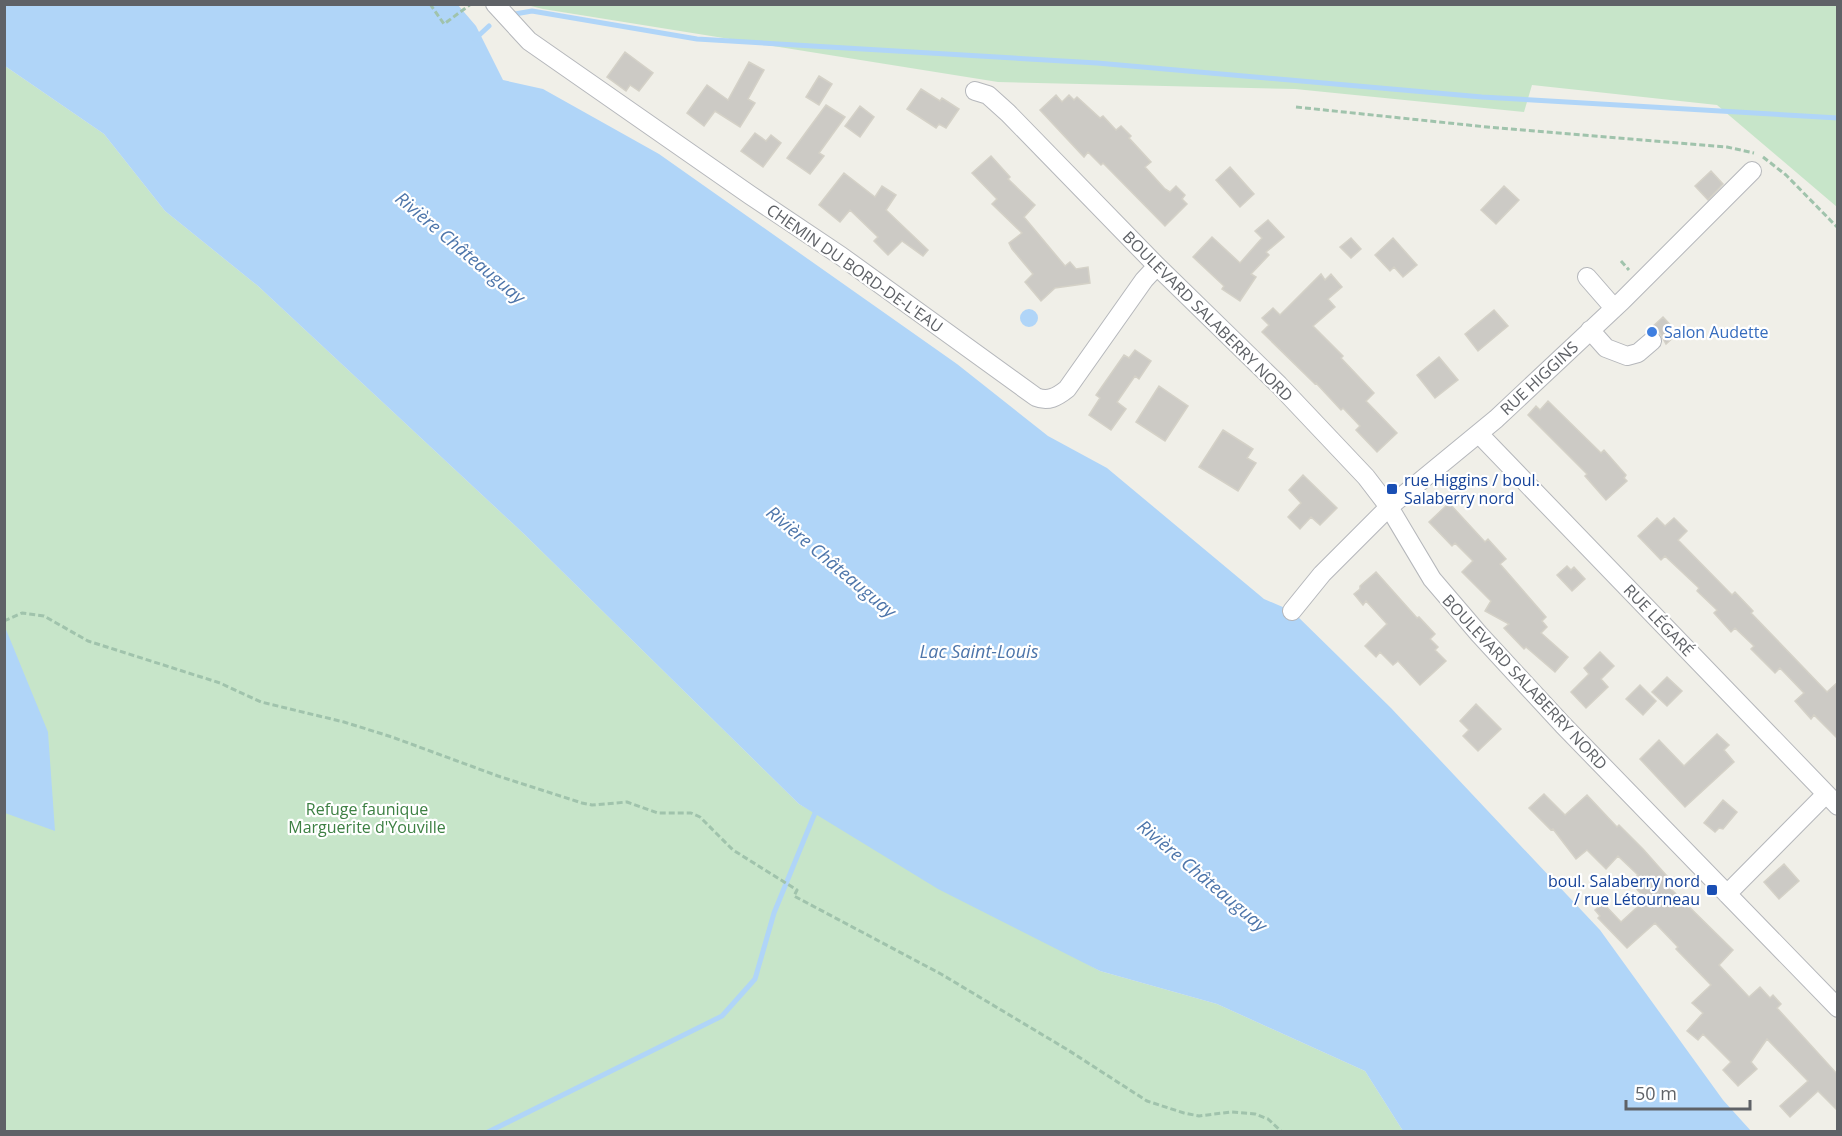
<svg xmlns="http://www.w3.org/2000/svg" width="1842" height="1136" viewBox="0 0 1842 1136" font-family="'Open Sans',sans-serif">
<rect width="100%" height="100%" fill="#f0efe8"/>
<path fill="#c7e5c9" d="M527 5H1837V207L1717 105 1532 85 1524 112 1295 89 998 82 543 9Z
M5 66 104 134 165 211 258 286 524 534 799 804 1100 971 1217 1004 1365 1071 1403 1131 5 1132Z"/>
<path fill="#b0d5f8" d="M4 5H458L476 26 503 80 543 89 659 154 957 364 1048 436 1107 468 1264 599 1292 611 1391 708 1600 930 1723 1100 1751 1131H1403L1365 1071 1217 1004 1100 971 938 889 799 804 524 534 258 286 165 211 104 134 5 66Z
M1020 318a9 9 0 1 1 18 0a9 9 0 1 1-18 0Z
M5 627 48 732 55 831 5 813Z"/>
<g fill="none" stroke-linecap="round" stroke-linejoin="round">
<path stroke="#b0d5f8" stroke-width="5" d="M515 14 532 11 697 39 1097 63 1482 97 1838 118
M475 39 489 26
M488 1132 722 1016 755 979 774 913 815 813"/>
</g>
<path fill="#cccac5" stroke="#d4d1c7" stroke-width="1.5" d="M625 52 653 73 639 91 630 85 626 91 607 77Z
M749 62 764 70 748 99 755 103 740 127 715 111 704 126 687 113 707 85 728 100Z
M819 76 832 84 819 105 806 97Z
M921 89 940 101 942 98 959 109 946 128 939 124 936 128 907 109Z
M1056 95 1062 102 1069 95 1074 100 1077 97 1100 118 1103 116 1116 130 1121 126 1131 136 1129 138 1151 162 1145 167 1165 189 1170 192 1176 186 1185 195 1182 199 1187 204 1165 226 1103 163 1101 165 1088 152 1084 157 1040 110Z
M826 105 845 117 819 153 824 156 810 174 787 158Z
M860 106 874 117 860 137 845 126Z
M755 133 766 141 771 135 781 143 763 167 741 151Z
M991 156 1010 177 1008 179 1035 205 1024 217 1065 266 1070 262 1076 269 1088 267 1090 283 1055 288 1041 301 1025 282 1033 274 1012 249 1009 243 1022 233 992 204 997 199 972 173Z
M1230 167 1254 194 1240 207 1216 180Z
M1711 171 1723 184 1708 200 1695 186Z
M844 173 875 197 882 186 896 195 886 210 928 250 923 256 902 241 888 255 874 241 878 237 850 210 840 222 819 205Z
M1504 186 1519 200 1496 224 1481 210Z
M1268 220 1284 237 1266 252 1269 255 1251 274 1256 277 1240 301 1222 289 1224 286 1193 257 1212 237 1240 263 1262 238 1255 231Z
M1351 238 1361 249 1351 258 1340 247Z
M1393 238 1417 265 1403 277 1394 267 1390 271 1375 255Z
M1321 274 1325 280 1331 274 1342 287 1328 299 1335 307 1313 326 1343 356 1341 358 1374 393 1366 401 1397 433 1377 452 1356 430 1360 426 1343 408 1341 410 1316 383 1315 384 1262 332 1269 325 1262 318 1273 308 1280 315Z
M1494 310 1508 326 1478 351 1465 334Z
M1663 317 1678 333 1666 344 1660 333 1651 328Z
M1135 350 1151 361 1139 379 1135 376 1117 402 1126 409 1111 430 1089 415 1100 398 1096 395 1124 355 1129 358Z
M1439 357 1458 380 1435 398 1417 375Z
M1159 386 1188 406 1165 441 1136 422Z
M1548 401 1601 453 1604 450 1626 475 1624 478 1627 481 1606 500 1585 476 1587 474 1528 415 1536 406 1540 410Z
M1223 430 1253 449 1247 458 1256 463 1238 491 1199 467Z
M1303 475 1337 508 1320 525 1311 517 1300 529 1288 517 1301 503 1289 490Z
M1449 503 1485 542 1488 539 1506 559 1500 564 1546 617 1542 621 1547 627 1541 633 1568 657 1555 672 1526 647 1524 649 1504 628 1509 624 1485 611 1491 601 1462 572 1473 561 1455 543 1452 546 1429 522Z
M1657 518 1665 526 1674 518 1687 531 1678 540 1732 595 1735 592 1753 611 1751 613 1827 692 1838 682V739L1814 715 1811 719 1795 701 1804 693 1780 668 1775 673 1751 649 1754 646 1735 628 1731 632 1714 613 1717 610 1697 591 1699 588 1665 556 1661 560 1638 536Z
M1567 566 1571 570 1574 567 1585 579 1572 591 1557 575Z
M1376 572 1417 618 1419 617 1435 634 1430 639 1438 647 1435 650 1446 661 1420 685 1398 661 1393 665 1380 652 1376 657 1365 646 1387 624 1366 601 1363 605 1354 594 1360 589V586Z
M1600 652 1614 666 1601 679 1608 687 1586 708 1571 692 1589 674 1584 668Z
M1667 677 1682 691 1667 706 1652 692Z
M1640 685 1656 701 1643 715 1626 699Z
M1476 704 1501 729 1478 751 1463 736 1469 730 1460 721Z
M1717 734 1729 745 1724 750 1734 762 1685 807 1640 759 1659 740 1684 766Z
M1544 794 1565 815 1587 795 1617 827 1619 825 1643 849 1674 884 1670 888 1733 950 1719 965 1749 997 1760 987 1770 998 1773 995 1781 1004 1777 1008 1838 1075V1111L1818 1091 1790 1117 1780 1106 1808 1081 1767 1039 1751 1062 1757 1069 1738 1086 1723 1070 1731 1062 1703 1034 1698 1040 1687 1031 1703 1013 1692 1003 1711 985 1676 949 1678 947 1655 923 1627 948 1598 918 1600 916 1595 910 1603 903 1621 922 1646 899 1630 882 1638 875 1618 856 1606 869 1587 850 1576 859 1553 829 1551 830 1529 808Z
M1723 800 1737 812 1723 829 1719 828 1715 832 1704 823Z
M1784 864 1799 881 1779 899 1764 882Z"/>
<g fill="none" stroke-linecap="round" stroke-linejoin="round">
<g stroke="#b5b7bb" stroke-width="20">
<path id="minor" d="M495 4 529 41 750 195 841 256 1036 397C1048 402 1057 397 1067 389L1144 280 1157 266
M975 91 988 95 1008 113 1157 266 1279 385 1366 477 1389 507 1432 579 1479 634 1563 725 1838 1008
M1587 277 1614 308
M1590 330 1606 348 1627 356 1638 353 1652 341
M1479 434 1838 806
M1292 611 1322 574 1389 507 1496 419 1622 301 1752 171
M1727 894 1826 794"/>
</g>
<path stroke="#a0c3ac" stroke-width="3" stroke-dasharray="6 3" stroke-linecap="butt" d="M430 4 444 24 471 4
M1296 107 1487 127 1727 147 1754 153
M1763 157 1786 175 1838 228
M1621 261 1629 270
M4 621 22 613 44 616 88 641 220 683 261 702 344 722 392 737 498 776 582 803 592 805 627 802 658 813H691L700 817 733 850 797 890 794 896 941 974 1068 1050 1147 1101 1184 1113 1199 1116 1231 1112 1255 1114 1268 1119 1282 1132"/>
<use href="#minor" stroke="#fff" stroke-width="18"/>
</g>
<circle fill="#3f7fe0" stroke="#fff" stroke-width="2" cx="1652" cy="332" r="6"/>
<g fill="#1a4fb4" stroke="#fff" stroke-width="2">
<rect x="1386" y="483" width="12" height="12" rx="3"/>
<rect x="1706" y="884" width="12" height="12" rx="3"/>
</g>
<g text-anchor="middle" stroke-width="4.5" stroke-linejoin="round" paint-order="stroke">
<g font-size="16" fill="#5f6267" stroke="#fff">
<text transform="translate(855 268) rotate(35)" y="6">CHEMIN DU BORD-DE-L'EAU</text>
<text transform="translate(1208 316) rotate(45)" y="6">BOULEVARD SALABERRY NORD</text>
<text transform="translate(1539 378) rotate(-43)" y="6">RUE HIGGINS</text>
<text transform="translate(1659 620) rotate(46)" y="6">RUE LÉGARÉ</text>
<text transform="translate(1525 682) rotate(47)" y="6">BOULEVARD SALABERRY NORD</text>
</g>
<g font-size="16" fill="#366cbe" stroke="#fff" text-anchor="start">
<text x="1664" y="338">Salon Audette</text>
</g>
<g font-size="16" fill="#164399" stroke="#fff" text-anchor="start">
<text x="1404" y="486">rue Higgins / boul.<tspan x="1404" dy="18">Salaberry nord</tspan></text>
<text x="1700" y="887" text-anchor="end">boul. Salaberry nord<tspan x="1700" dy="18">/ rue Létourneau</tspan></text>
</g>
<g font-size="16" fill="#3d8043" stroke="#fff">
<text x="367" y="815">Refuge faunique<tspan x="367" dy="18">Marguerite d'Youville</tspan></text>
</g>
<g font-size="18" font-style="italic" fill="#4d75aa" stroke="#fff">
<text transform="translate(460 248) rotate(40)" y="6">Rivière Châteauguay</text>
<text transform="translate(831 562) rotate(40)" y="6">Rivière Châteauguay</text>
<text x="979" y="658">Lac Saint-Louis</text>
<text transform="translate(1202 876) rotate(40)" y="6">Rivière Châteauguay</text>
</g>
</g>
<rect width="1842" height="1136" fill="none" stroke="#5f6267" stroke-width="12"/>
<path d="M1626 1100v9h124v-9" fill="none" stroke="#5f6267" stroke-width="3"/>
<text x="1635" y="1100" font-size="18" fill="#5f6267" stroke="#ffffff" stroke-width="4.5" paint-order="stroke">50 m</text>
</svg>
